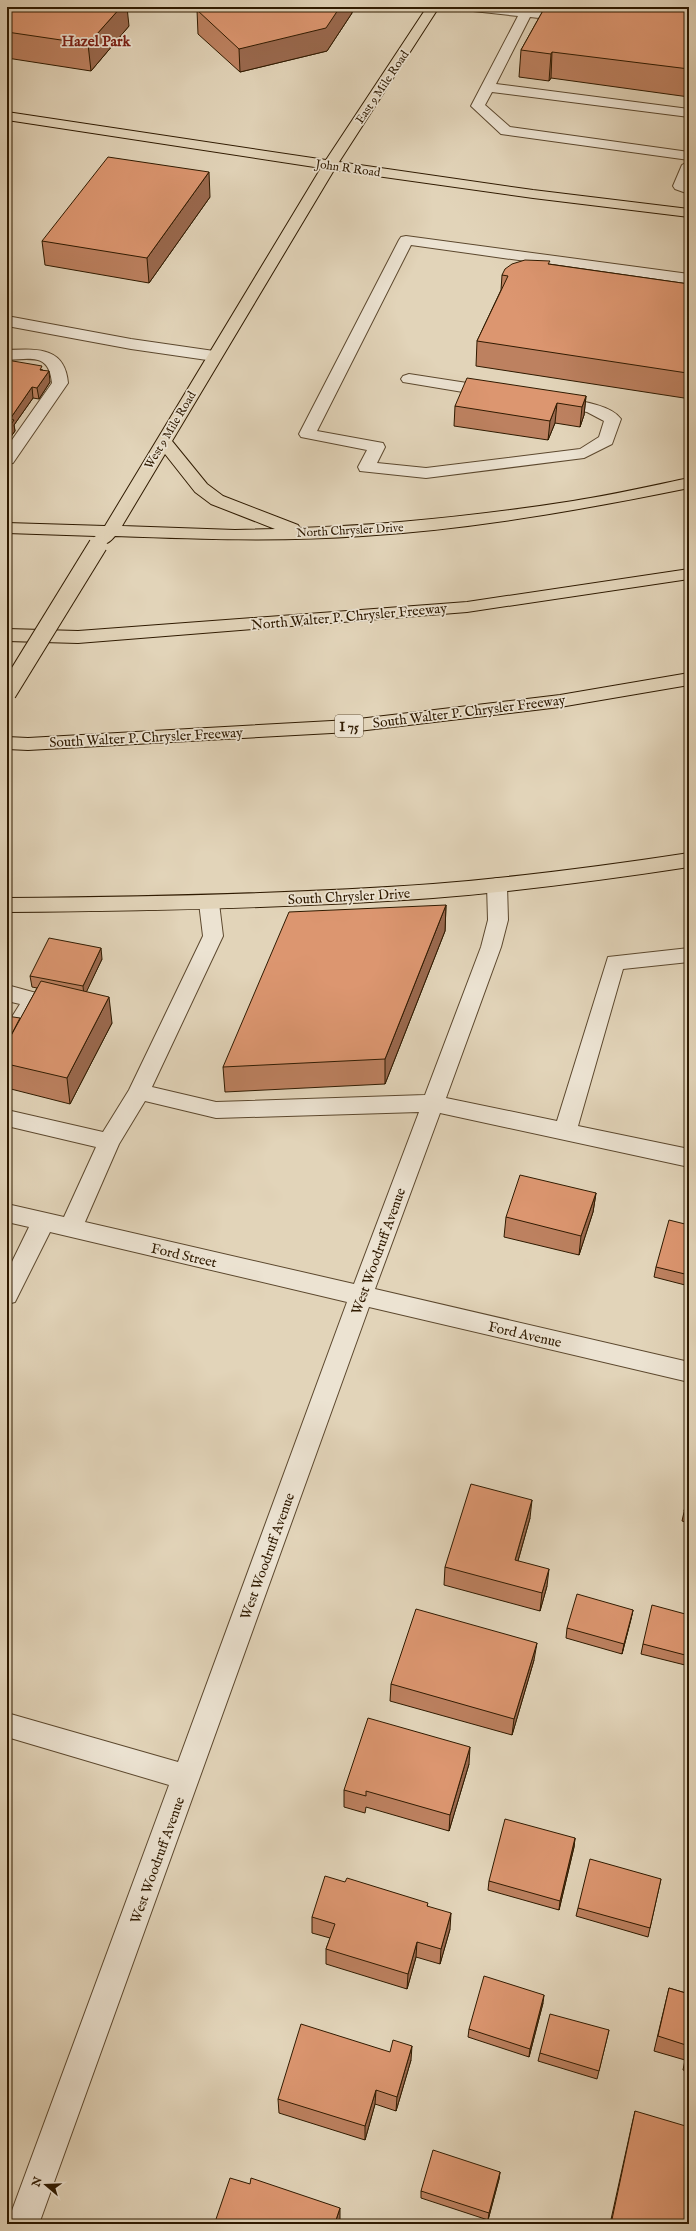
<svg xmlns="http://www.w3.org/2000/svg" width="696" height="2231" viewBox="0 0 696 2231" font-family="'IM FELL English',serif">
<rect width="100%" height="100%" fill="#e2d4b9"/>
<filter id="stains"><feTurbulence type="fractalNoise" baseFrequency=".005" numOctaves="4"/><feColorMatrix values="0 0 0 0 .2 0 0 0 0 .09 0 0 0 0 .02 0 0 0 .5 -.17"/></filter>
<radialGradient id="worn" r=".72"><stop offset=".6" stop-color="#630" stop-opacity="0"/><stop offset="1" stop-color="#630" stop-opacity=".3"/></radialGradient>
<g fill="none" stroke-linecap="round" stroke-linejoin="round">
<g stroke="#5c482e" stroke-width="2">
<path id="minor" d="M467 7C480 7 539 4 546 14L539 18 530 17 496 84 689 109V117L492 92 485 105 510 127 689 152V160L501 134 471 106 518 16 473 11Z
M689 161V194L675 189 673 186 682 165Z
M406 236 689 274V284L411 245 317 431 383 443 385 447 377 463 426 468 580 449 599 437 604 421 587 412 548 405 546 402 548 399 554 397C572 400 610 403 621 419L612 444 584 458 426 478 360 471 358 467 367 450 301 437 299 434 399 240 401 237Z
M7 316 131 339 214 351 220 353 222 356 220 359 214 361 131 349 7 326Z
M7 350C36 349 65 346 68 383L13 463 7 464V447L52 383C49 353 31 359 7 360Z
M409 374 493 387 499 389 501 392 499 395 493 397 403 382 401 379 403 376Z
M497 878 504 880 507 885 508 920 501 947 446 1098 557 1121 608 957 689 948V962L623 969 578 1126 689 1149V1167L440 1113 375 1289 689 1362V1382L369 1307 39 2224H7L169 1785 7 1737V1713L178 1762 347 1302 50 1232 15 1302 7 1304V1272L29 1227 7 1222V1204L64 1217 96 1147 7 1126V1110L103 1132 129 1090 203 936 199 903 202 898 209 896 216 898 219 903 223 936 152 1087 216 1102 425 1095 481 947 488 920 487 885 490 880ZM145 1101 216 1118 419 1112 354 1284 85 1222 119 1144Z
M7 985 40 994 44 999 29 1025 21 1028 13 1025 10 1020 20 1004 7 1001Z"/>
</g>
<g stroke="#2f1a00" stroke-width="2">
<path id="major" d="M427 7H439L339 162 533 190 689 209V217L533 198 334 170 172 441 207 484 223 496 298 525 300 528C391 525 483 515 573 501 612 495 651 486 689 478V488C581 510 473 529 363 536 280 542 197 539 115 536 109 543 106 545 97 543L94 539 96 536 7 533V523L105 526 321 168 7 120V112L326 160ZM165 454 195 492 211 504 275 529 235 530 122 526Z
M689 853V867C604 880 519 891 433 898 291 908 149 911 7 912V898C149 897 291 894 433 884 519 877 604 866 689 853Z"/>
</g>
<g stroke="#2f1a00" stroke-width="2">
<path id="highway" d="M689 569V579L467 612 78 643 7 641V629L78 631 467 602Z
M689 673V685L560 707 350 732 28 750 7 749V737L28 738 350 720 560 695Z"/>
</g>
<use href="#minor" fill="#ece3d2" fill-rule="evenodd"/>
<use href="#major" fill="#e2d4b9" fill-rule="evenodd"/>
<use href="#highway" fill="#e2d4b9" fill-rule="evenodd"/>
<g stroke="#2f1a00" stroke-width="20" stroke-linecap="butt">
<path id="major-bridge" d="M7 693 98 545"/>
</g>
<use href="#major-bridge" stroke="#e2d4b9" stroke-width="18"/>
</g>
<path fill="#bd8160" stroke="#2f1a00" d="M7 7 129 26 91 71 7 58Z
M200 7H352V13L327 51 240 72 198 34 197 10Z
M545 7H684L682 10 689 11V97L551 78 549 81 519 77 521 50Z
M210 197 149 283 45 265 42 241Z
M549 264 689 284V403L684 398 476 366 477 341 501 290 502 275Z
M7 360 43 370 50 382 39 399 33 398 14 425 15 431 7 442Z
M586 396 584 415 580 427 555 423 548 440 454 426 455 406Z
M446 905 445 931 385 1084 225 1092 223 1067Z
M102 959 86 992 112 1023 70 1104 7 1088V1016L20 1020 37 988 32 987 30 976Z
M596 1193 593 1212 579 1255 504 1237 506 1217Z
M689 1225V1286L654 1277 656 1267Z
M689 1490V1523L682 1521Z
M530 1518 518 1561 547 1586 540 1611 444 1585 445 1567Z
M633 1610 631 1619 622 1654 566 1638 567 1628Z
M689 1615V1666L641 1654 643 1644Z
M534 1660 512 1735 390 1701 391 1684Z
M469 1764 449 1831 366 1807 365 1813 344 1807V1790Z
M575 1838 574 1847 559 1910 488 1890 489 1881Z
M661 1879 648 1937 576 1916 578 1908Z
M345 1882 428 1906 450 1929 440 1964 416 1957 407 1989 326 1964V1949L330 1938 312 1933V1917Z
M689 1898V1913L686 1912Z
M669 1988 689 1994V2072L683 2070 685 2060 654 2051Z
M543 2003 529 2057 468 2037 469 2029Z
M609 2030 597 2079 538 2061 540 2053Z
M411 2060 396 2111 375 2104 365 2140 279 2113 278 2099Z
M635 2111 689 2224H610L632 2124Z
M500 2172 499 2179 488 2220 421 2198V2191Z"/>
<path fill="#9a694e" stroke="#2f1a00" d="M121 7H127L129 26 91 71 88 44Z
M340 7H352V13L327 51 240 72 239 49Z
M680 7H684L679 18 680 8Z
M552 52 551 78 549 81 551 54Z
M209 172 210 197 149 283 147 258Z
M49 371 50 382 39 399 37 388Z
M689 372V391L685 387 687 373Z
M32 387 33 398 14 425 15 431 7 442V430L10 419Z
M586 396 584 415 580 427 582 407Z
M557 403 555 423 548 440 550 421Z
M446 905 445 931 385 1084V1059Z
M101 948 102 959 84 997 83 986Z
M109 997 112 1023 70 1104 67 1078Z
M596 1193 593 1212 579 1255 581 1236Z
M532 1500 530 1518 513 1578 515 1560Z
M549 1569 547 1586 540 1611 542 1593Z
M633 1610 631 1619 622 1654 624 1644Z
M537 1643 534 1660 512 1735 514 1719Z
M470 1747 469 1764 449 1831 450 1815Z
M575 1838 574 1847 559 1910 560 1901Z
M451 1913 450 1929 440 1964 441 1949Z
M417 1942 416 1957 407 1989 408 1974Z
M544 1995 543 2003 529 2057 530 2049Z
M412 2046 411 2060 396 2111 397 2097Z
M376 2090 375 2104 365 2140V2126Z
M500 2172 499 2179 488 2220 489 2213Z
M340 2208V2221L339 2224 336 2220Z"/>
<path fill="#dc9670" stroke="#2f1a00" d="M7 7H121L88 44 7 32Z
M200 7H340L326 28 239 49 197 10Z
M545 7H658L689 11V69L552 52 551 54 521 50Z
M108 157 209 172 147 258 42 241Z
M525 260 550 261 548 264 689 284V372L687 373 477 341 508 276 502 275 505 269 512 264Z
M7 360 42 366 40 370 49 371 37 388 32 387 10 419 14 420 7 430Z
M467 378 586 396 582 407 557 403 550 421 455 406Z
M689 386V391L685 387Z
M446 905 385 1059 223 1067 289 912Z
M49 938 101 948 83 986 30 976Z
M41 981 109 997 67 1078 7 1064V1043Z
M7 1016 20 1018 7 1043Z
M520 1175 596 1193 581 1236 506 1217Z
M669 1220 689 1225V1275L656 1267Z
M471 1484 532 1500 515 1560 549 1569 542 1593 445 1567Z
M689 1490V1512L684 1511Z
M577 1594 633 1610 624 1644 567 1628Z
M652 1605 689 1615V1656L643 1644Z
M416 1609 537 1643 514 1719 391 1684Z
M368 1718 470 1747 450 1815 366 1791V1796L344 1790Z
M505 1819 575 1838 560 1901 489 1881Z
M590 1859 661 1879 650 1928 578 1908Z
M325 1876 345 1882 347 1878 428 1903 427 1906 451 1913 441 1949 417 1942 408 1974 326 1949 335 1924 312 1917Z
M484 1976 544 1995 530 2049 469 2029Z
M669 1988 689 1994V2046L658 2036Z
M550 2014 609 2030 599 2071 540 2053Z
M301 2024 390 2052 393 2040 412 2046 397 2097 376 2090 365 2126 278 2099Z
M689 2049V2056H687Z
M635 2111 689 2127V2224H611Z
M433 2150 500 2172 489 2213 421 2191Z
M230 2178 250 2184 251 2178 340 2208 336 2220 347 2224H220L215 2222Z
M496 2220 509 2224H495Z"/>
<g text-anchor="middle" stroke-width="3.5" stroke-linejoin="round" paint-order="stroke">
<g font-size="12" fill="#2f1a00" stroke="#ece3d2">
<text transform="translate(382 87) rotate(-56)" y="4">East 9 Mile Road</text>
<text transform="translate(348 168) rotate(8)" y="4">John R Road</text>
<text transform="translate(170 430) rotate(-59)" y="4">West 9 Mile Road</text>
<text transform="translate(350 530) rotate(-3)" y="4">North Chrysler Drive</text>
</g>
<rect fill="#ece3d2" stroke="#68563f" stroke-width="1" x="335" y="715" width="28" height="22" rx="3"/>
<g font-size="13" font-weight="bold" fill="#2f1a00">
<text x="349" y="731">I 75</text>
</g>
<g font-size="14" fill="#2f1a00" stroke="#ece3d2">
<text transform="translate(349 616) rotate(-5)" y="5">North Walter P. Chrysler Freeway</text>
<text transform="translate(469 711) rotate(-7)" y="5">South Walter P. Chrysler Freeway</text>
<text transform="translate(146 737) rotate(-3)" y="5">South Walter P. Chrysler Freeway</text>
<text transform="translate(349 896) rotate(-3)" y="5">South Chrysler Drive</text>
<text transform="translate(378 1251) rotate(-70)" y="5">West Woodruff Avenue</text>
<text transform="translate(184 1255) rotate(13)" y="5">Ford Street</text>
<text transform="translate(525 1334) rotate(13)" y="5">Ford Avenue</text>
<text transform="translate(267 1556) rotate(-70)" y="5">West Woodruff Avenue</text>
<text transform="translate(157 1860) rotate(-70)" y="5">West Woodruff Avenue</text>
</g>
<g font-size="15" font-weight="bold" fill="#7a1f14" stroke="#ece3d2">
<text x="96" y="46">Hazel Park</text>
</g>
</g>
<rect width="696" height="2231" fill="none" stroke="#e2d4b9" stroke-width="24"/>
<rect x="8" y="8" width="680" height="2215" fill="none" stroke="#2f1a00" stroke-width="2"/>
<rect x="12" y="12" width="672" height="2207" fill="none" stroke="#2f1a00"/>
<g transform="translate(46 2185) rotate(289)" stroke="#ece3d2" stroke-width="3" paint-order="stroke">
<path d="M0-3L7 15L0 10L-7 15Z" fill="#2f1a00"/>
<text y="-6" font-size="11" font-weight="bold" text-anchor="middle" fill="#2f1a00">N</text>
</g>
<rect width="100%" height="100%" filter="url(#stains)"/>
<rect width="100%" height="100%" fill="url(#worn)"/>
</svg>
